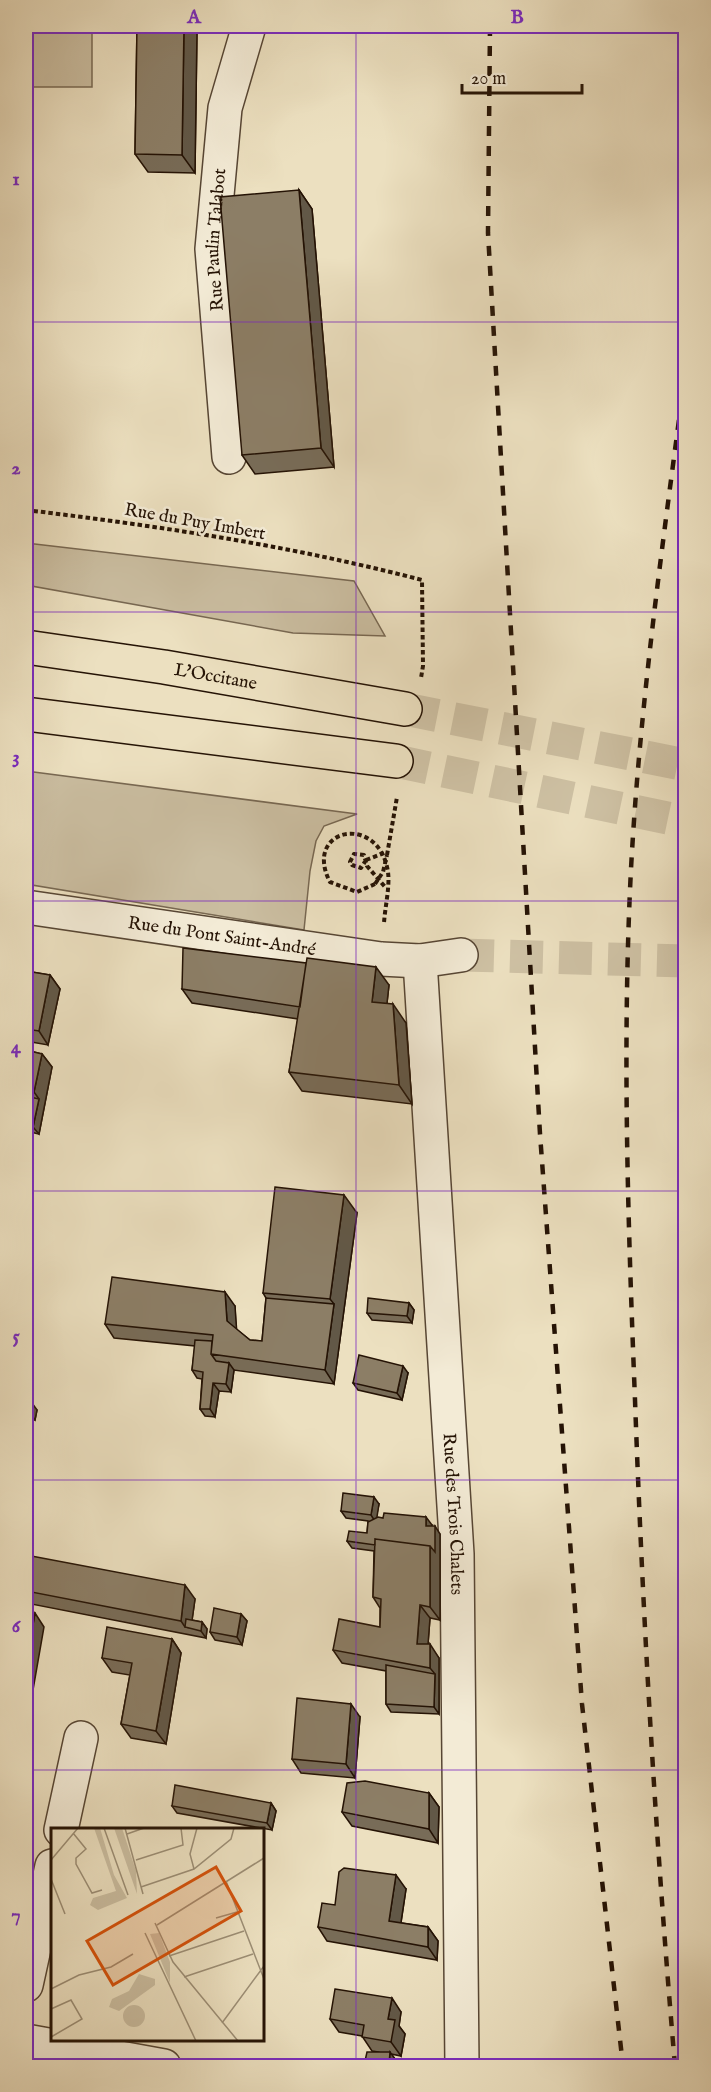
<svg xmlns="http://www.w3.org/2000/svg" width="711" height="2092" viewBox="0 0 711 2092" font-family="'IM FELL English',serif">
<rect width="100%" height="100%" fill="#ece0c0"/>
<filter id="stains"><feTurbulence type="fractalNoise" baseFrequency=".00333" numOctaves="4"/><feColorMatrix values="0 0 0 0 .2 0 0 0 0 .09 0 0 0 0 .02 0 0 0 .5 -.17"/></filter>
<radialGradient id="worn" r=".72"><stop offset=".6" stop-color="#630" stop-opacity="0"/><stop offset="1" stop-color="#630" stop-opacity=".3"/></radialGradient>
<path fill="#cabda0" stroke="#786852" stroke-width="1.5" d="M26 26H92V87H26Z
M26 543 354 581 385 636 293 633 26 585Z
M26 771 357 814 324 826 316 841 310 871 304 930 26 884Z"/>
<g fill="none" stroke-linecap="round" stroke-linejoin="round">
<path stroke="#cec1a4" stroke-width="33" stroke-dasharray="33 16" stroke-linecap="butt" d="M461 955 686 961"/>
<path stroke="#cec1a4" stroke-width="33" stroke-dasharray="33 16" stroke-linecap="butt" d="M405 709 686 765
M396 761 686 822"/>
<g stroke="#574634" stroke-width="36">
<g id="street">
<path id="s1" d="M229 457 212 249 225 108 249 26"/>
<path id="s2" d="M26 907 381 959 420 961 461 955"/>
<path id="s3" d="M420 961 457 1554 462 2066"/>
<path d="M61 1830 81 1738"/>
<path d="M26 1985 52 1866"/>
<path d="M26 2041 164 2066"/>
</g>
</g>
<g stroke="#251305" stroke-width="36">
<g id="highway">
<path id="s4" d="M26 647 164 667 405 709"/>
<path d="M26 714 396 761"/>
</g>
</g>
<path stroke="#251305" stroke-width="4" stroke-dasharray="4.5 3" stroke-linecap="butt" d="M26 510C159 526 292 546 422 580L423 666 421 678
M387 855 397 797
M366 860 361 868 352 865 350 862 354 854 364 855 367 866 386 888
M375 884 357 892 330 882C302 828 379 812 388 872 390 887 385 907 384 923"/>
<use href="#street" stroke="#f3ebd6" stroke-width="33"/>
<use href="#highway" stroke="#ece0c0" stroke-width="33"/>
<path stroke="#251305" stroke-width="4.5" stroke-dasharray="10 10" stroke-linecap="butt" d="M490 26 488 233 540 1134 582 1704 623 2066
M675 2066C656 1845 643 1622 635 1400 628 1223 622 1046 631 869 640 701 664 534 686 367"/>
<path stroke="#251305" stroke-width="4" stroke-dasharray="4.5 3" stroke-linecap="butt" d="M366 860 384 853
M375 884 383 872 387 855"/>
</g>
<path fill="#786c58" stroke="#251305" stroke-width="1.5" d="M137 26H217L215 31 197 30 195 173 148 172 135 154Z
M299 190 312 209 334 467 255 474 242 455Z
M26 971 50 975 60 989 48 1045 26 1041Z
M389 985 387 1003 406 1023 412 1104 302 1091 289 1072 298 1019 192 1003 182 989Z
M26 1050 42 1054 52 1067 39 1134 26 1131Z
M357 1213 334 1384 234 1370 231 1392 219 1391 215 1417 205 1416 200 1409 202 1379 197 1378 192 1370 195 1346 114 1338 105 1324 235 1306 236 1329 250 1340 262 1341 266 1298 263 1293Z
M409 1303 414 1310 412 1323 372 1320 367 1313Z
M408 1373 402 1400 358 1390 353 1383Z
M26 1401 37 1410 35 1420 26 1418Z
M379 1504 376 1518 432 1525 431 1526 440 1534V1620L430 1618 428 1644 439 1658V1714L391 1712 386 1704V1671L342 1663 333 1650 380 1627V1608L373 1597 374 1551 352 1548 347 1541 367 1533 368 1521 346 1518 341 1511Z
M26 1555 195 1599 192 1620 202 1622 207 1629 206 1638 26 1603Z
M241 1614 247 1621 242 1645 215 1640 210 1632Z
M172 1639 181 1653 166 1744 131 1738 121 1724 130 1675 112 1672 102 1658Z
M360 1717 355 1778 301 1773 292 1759Z
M429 1793 439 1807 438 1843 352 1826 342 1812Z
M271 1803 276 1811 272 1830 177 1813 172 1806Z
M406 1889 401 1923 428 1927 438 1941 437 1960 327 1941 318 1927 335 1905Z
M401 2012 399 2026 405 2034 401 2056 391 2054 395 2059 394 2067H369L365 2061 378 2052 372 2051 362 2036 339 2032 330 2019Z"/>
<path fill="#625847" stroke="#251305" stroke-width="1.5" d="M184 26H194L197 30 195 173 182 155Z
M211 26H217L215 31Z
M299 190 312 209 334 467 321 448Z
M376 967 389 985 385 1021 372 1002Z
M50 975 60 989 48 1045 39 1031Z
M393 1004 406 1023 412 1104 399 1085Z
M42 1054 52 1067 39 1134 33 1127 39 1099 34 1092Z
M344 1195 357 1213 334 1384 325 1370 334 1304 330 1299Z
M225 1292 235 1306 237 1335 227 1321Z
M409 1303 414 1310 412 1323 407 1316Z
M229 1363 234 1370 231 1392 226 1384Z
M403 1366 408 1373 402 1400 397 1393Z
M213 1383 219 1391 215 1417 210 1409Z
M32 1403 37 1410 35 1420 30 1413Z
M374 1497 379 1504 376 1523 371 1515Z
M426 1517 432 1525 431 1533 426 1526Z
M435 1526 440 1534V1620L430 1607V1546Z
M185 1585 195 1599 191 1628 185 1627 181 1621Z
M420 1605 430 1618 427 1658 417 1644Z
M35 1613 44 1627 26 1730V1664Z
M241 1614 247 1621 242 1645 237 1637Z
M202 1622 207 1629 206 1638 201 1631Z
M172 1639 181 1653 166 1744 156 1731Z
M430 1644 439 1658V1714L434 1707 435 1674 430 1668Z
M351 1704 360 1717 355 1778 346 1764Z
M429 1793 439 1807 438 1843 429 1829Z
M271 1803 276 1811 272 1830 267 1823Z
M396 1875 406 1889 399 1935 389 1921Z
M428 1927 438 1941 437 1960 428 1947Z
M392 1998 401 2012 399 2026 405 2034 401 2056 391 2042 388 2019Z
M390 2052 395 2059 394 2067H390L389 2065Z"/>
<path fill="#8c7e66" stroke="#251305" stroke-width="1.5" d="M137 26H184L182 155 135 154Z
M299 190 321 448 242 455 220 197Z
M183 948 306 963 300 1007 182 989Z
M307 958 376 967 372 1002 393 1004 399 1085 289 1072Z
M26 971 50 975 39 1031 26 1029Z
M26 1050 42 1054 34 1092 26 1091Z
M26 1096 39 1099 33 1127 26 1125Z
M275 1187 344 1195 330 1299 263 1293Z
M112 1277 225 1292 227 1321 250 1340 262 1341 266 1298 334 1304 325 1370 211 1354 213 1335 105 1324Z
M368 1298 409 1303 407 1316 367 1313Z
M195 1340 212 1341 211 1354 216 1361 229 1363 226 1384 213 1383 210 1409H200L203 1372 192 1370Z
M359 1355 403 1366 397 1393 353 1383Z
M26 1401 32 1403 30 1413 26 1412Z
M343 1493 374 1497 371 1515 341 1511Z
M384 1513 426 1517V1526H435V1552L430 1546 375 1539V1545L347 1541 349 1531 367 1533 368 1522 378 1517 383 1518Z
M375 1539 430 1546V1607L420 1605 417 1644H430V1668L333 1650 339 1619 380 1627 381 1599 373 1597Z
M26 1555 185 1585 181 1621 26 1591Z
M214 1608 241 1614 237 1637 210 1632Z
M26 1611 35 1613 26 1664Z
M186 1619 202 1622 201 1631 185 1627Z
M107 1627 172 1639 156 1731 121 1724 132 1663 102 1658Z
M386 1665 435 1674 434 1707 386 1704Z
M297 1698 351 1704 346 1764 292 1759Z
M365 1781 429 1793V1829L342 1812 347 1783Z
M175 1785 271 1803 267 1823 172 1806Z
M344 1868 396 1875 389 1921 428 1927V1947L318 1927 322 1903 335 1905 339 1872Z
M335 1989 392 1998 388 2019 395 2020 391 2042 362 2037 364 2025 330 2019Z
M367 2052H390L389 2065 365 2061Z"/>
<path fill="none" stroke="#7b2cbf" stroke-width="1.5" stroke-opacity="0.55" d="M356 26V2066M26 322H686M26 612H686M26 901H686M26 1191H686M26 1480H686M26 1770H686"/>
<g text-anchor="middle" stroke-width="5" stroke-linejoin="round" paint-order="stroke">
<g font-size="18" fill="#251305" stroke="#f3ebd6">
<text dy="6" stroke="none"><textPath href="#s1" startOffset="218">Rue Paulin Talabot</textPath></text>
<text transform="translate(195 521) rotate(10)" y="6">Rue du Puy Imbert</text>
<text dy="6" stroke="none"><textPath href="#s4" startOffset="192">L'Occitane</textPath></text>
<text dy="6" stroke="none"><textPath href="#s2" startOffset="198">Rue du Pont Saint-André</textPath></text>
<text dy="6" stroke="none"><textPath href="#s3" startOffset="554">Rue des Trois Chalets</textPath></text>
</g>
</g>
<g transform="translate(51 1828)">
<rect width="213" height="213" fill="#ece0c0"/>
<path d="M43 0H49L63 47 76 70 47 82 39 77 42 70 65 63ZM63 0H71L85 43 86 66ZM108 105 119 134V155L99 106ZM88 146 104 151V157L68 183 58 179 61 171 78 163ZM72 188a11 11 0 1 1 22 0a11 11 0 1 1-22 0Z" fill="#cabda0"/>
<path fill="none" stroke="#9c8e75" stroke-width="1.5" d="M53 0 77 67M74 0 92 66M22 5 35 21 25 30V36L41 65 51 62M76 6 93 0M0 32 27 0M85 32 132 17 130 0M143 41 139 26 146 0M0 51 14 86M175 53 213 151M90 59 143 41 180 11 183 0M165 90 186 84M104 95 122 134 187 213M106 97 213 30M94 105 145 213M118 128 193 103M133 149 202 126M0 161 28 147 60 139 82 126M0 181 20 172 31 191 0 209M171 195 213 138"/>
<path fill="#d4520b" fill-opacity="0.15" stroke="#d4520b" stroke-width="3" d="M165 39 190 83 62 157 36 113Z"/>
<rect width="213" height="213" fill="none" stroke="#251305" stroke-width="3"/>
</g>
<rect width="711" height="2092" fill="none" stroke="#ece0c0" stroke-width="66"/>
<path d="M462 84v9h120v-9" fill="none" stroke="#251305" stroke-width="3"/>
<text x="471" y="84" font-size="18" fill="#251305" stroke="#f3ebd6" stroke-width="4.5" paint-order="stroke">20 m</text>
<rect x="33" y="33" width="645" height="2026" fill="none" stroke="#7b2cbf" stroke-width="2"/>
<g font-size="20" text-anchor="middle" font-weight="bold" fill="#7b2cbf">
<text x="194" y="23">A</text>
<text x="517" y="23">B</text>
<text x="16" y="185">1</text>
<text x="16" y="474">2</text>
<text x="16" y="763">3</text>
<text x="16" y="1053">4</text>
<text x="16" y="1342">5</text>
<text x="16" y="1632">6</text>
<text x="16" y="1921">7</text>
</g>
<rect width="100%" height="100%" filter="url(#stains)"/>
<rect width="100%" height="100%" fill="url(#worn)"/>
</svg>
